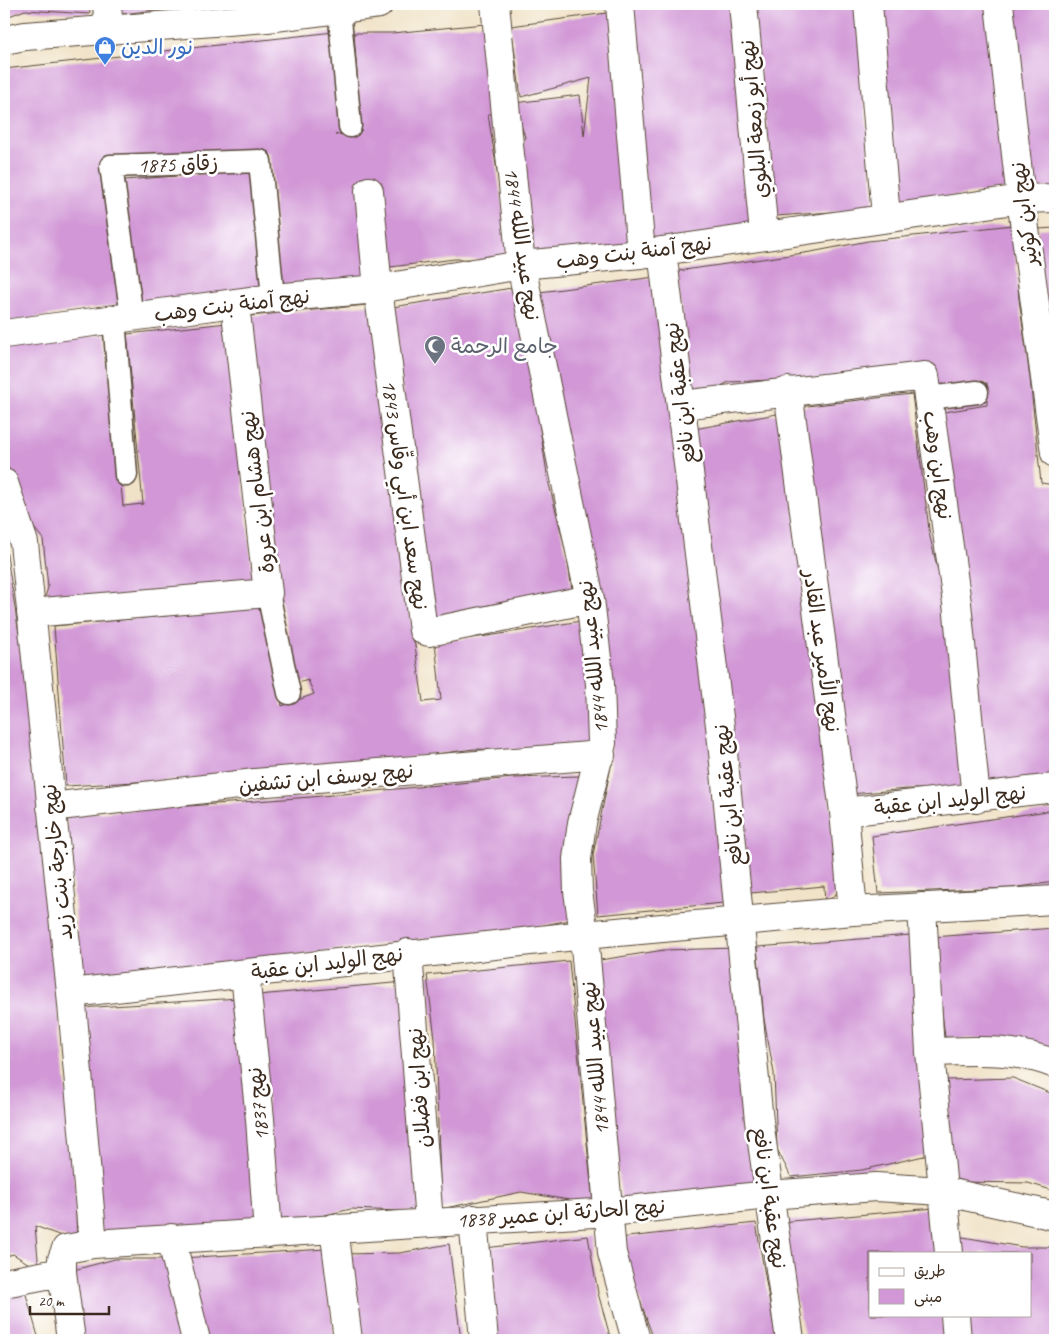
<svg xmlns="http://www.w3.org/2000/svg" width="1059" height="1344" viewBox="0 0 1059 1344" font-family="Caveat,'Playpen Sans Arabic',sans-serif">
<rect width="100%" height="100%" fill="#fff"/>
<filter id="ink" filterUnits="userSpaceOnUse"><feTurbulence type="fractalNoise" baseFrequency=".02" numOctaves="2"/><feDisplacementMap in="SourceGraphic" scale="10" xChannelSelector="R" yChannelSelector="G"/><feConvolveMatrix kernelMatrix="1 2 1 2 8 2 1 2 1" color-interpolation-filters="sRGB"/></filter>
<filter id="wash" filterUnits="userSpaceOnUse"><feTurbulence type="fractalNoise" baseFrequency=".0096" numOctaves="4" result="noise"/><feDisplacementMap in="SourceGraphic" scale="20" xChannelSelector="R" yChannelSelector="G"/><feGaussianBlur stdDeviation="1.12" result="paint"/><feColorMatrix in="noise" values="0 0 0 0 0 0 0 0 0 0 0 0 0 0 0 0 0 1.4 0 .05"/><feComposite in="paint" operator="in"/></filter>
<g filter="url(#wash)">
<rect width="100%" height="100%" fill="#f0e2c6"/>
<g id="blocks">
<path fill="#d197d6" d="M4 4H89L90 14 25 10 4 18Z
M116 4H261L262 12 194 5 115 15Z
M639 4H732L756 231 651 240 626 6Z
M752 4H857L874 209 776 216Z
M876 4H993L1010 188 893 205Z
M1009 4H1055V191L1027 193Z
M614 12 634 249 526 258 516 175 525 137 514 103 580 95 584 136 591 78 521 97 511 26Z
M495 23 497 114H488L511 260 455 259 390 267 382 237 374 286 278 290 273 176 269 152 226 154 104 180 124 304 72 311 4 324V69L334 32 347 133 335 135 361 131 354 33H392Z
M252 170 268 293 135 307 125 180Z
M1013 225 1019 299 1030 378 1041 483 1055 485V777L984 784 932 414 987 405V383L931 391 824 379 772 380 729 382 695 399 688 375 677 271 811 252 868 241Z
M1055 228V343L1046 344 1038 229Z
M655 277 734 902 598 915 593 855 611 766 606 662 532 293Z
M518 287 548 480 567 556 572 590 429 627 393 307Z
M378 304 409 603 423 702 441 700 435 642 488 636 581 621 593 743 511 750 474 749 398 759 188 779 66 786 54 626 219 611 265 603 282 706 314 694 308 680 298 683 274 566 249 316Z
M227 323 254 588 43 605 48 587 43 539 26 518 4 456V345L37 340 106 335 123 506 143 504 127 334Z
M912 394 930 537 939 575 953 681 961 757 960 789H907L851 794 799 407Z
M782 413 825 751 839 891 825 904 824 886 751 893 689 430Z
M4 536 31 713 75 1184 77 1242 35 1226 39 1270 13 1254 4 1257Z
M579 776 564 863 570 920 514 931 457 939H419L82 983 66 815 311 797 513 778Z
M1055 810V882L1011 888 878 893 872 836Z
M1055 928V1052L1017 1042 945 1037 933 937Z
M911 935 937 1153 862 1170 791 1177 777 1149 774 1073 764 1019 757 947Z
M737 948 762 1186 622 1204 594 961 664 950Z
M569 961 593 1204 521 1192 441 1209 435 1039 427 975Z
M405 982 423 1212 351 1209 277 1226 258 995Z
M239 998 259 1222 101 1237 80 1008Z
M1013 1078 1055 1095V1191L1028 1183 957 1182 949 1149 947 1080Z
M934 1208 937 1253H870V1315H942L944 1340H805L781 1222Z
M756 1223 776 1340H654L618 1238Z
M588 1236 598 1293 611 1340H489L485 1248Z
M957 1236 1022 1247H1055V1340H966L964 1315H1030V1253H958Z
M449 1244 461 1340H356L343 1254 400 1253Z
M326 1249 331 1314 335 1340H201L181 1258Z
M115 1259H166L189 1340H81L70 1271Z
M25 1291 39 1340H4V1297Z"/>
</g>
</g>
<g filter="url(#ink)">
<use href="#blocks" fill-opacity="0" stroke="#564637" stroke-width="1"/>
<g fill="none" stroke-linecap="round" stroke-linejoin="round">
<g stroke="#564637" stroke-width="25">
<path id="pedestrian" d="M339 8 350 126
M132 317 111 166 260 161 273 298
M114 318 126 475
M929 398 977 392
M268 593 289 693"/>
</g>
<g stroke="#564637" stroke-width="30">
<path id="minor" d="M107 4 109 31
M495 4 521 265 590 599 600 684 602 743 582 823 577 859 578 891 584 935 612 1253 636 1340
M620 4 641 254
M743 4 764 235
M868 4 886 217
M999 4 1021 199 1055 453
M369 191 378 289 423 630 429 632 590 599
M662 251 722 742 759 1121 790 1340
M4 334 273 298 378 289 521 265 641 254 1021 199 1055 198
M788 391 844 812 853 911
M682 405 925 376 957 603 976 799
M4 483 24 543 71 993 93 1244
M31 613 268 593 235 304
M51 807 255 783 601 755
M844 812 1055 788
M922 907 930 1052 949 1253
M408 953 429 1222
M245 974 260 1119 268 1234
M71 993 584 935 853 911 1055 900
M930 1052C976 1051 1011 1047 1055 1064
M473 1219 484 1340
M334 1228 348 1340
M171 1238 196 1340
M62 1272 71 1340
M4 1283 62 1272V1259L66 1249 93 1244 610 1212 769 1195 876 1187 943 1191 1055 1216
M955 1315 957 1340"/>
</g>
<g stroke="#564637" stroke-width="30">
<path id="tertiary" d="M4 40 25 36 267 18 379 4"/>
</g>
<use href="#pedestrian" stroke="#fff" stroke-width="22"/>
<use href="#minor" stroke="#fff" stroke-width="28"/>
<use href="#tertiary" stroke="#fff" stroke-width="28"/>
</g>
</g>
<defs>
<g id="shop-pin" transform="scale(1.125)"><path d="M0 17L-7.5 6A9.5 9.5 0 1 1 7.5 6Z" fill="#3f7fe0" stroke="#fff"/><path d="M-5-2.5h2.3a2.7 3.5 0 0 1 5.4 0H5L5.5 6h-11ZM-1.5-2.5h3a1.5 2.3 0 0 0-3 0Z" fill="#fff"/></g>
<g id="mosque-pin" transform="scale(1.125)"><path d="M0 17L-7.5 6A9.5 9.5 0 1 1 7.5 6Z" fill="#6b7280" stroke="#fff"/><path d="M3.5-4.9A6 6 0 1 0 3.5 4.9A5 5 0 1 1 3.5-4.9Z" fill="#fff"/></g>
</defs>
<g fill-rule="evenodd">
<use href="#shop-pin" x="105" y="47"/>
<use href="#mosque-pin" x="435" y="346"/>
</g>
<g text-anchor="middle" stroke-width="5" stroke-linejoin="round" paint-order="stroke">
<g font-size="21" fill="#366cbe" stroke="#fff" text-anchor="start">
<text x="121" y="54">نور الدين</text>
</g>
<g font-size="21" fill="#3b2a1e" stroke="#fff">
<text transform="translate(754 119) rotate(-95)" y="7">نهج أبو زمعة البلوي</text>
<text transform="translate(178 164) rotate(-2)" y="7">زقاق 1875</text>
<text transform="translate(1024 214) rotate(-97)" y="7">نهج ابن كوثير</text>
<text transform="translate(522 244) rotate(82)" y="7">نهج عبيد اللله 1844</text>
<text transform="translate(634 252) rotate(-7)" y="7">نهج آمنة بنت وهب</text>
<text transform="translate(232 305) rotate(-7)" y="7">نهج آمنة بنت وهب</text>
<text transform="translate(680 393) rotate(-97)" y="7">نهج عقبة ابن نافع</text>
<text transform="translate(938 465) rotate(82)" y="7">نهج ابن وهب</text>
<text transform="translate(257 492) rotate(-97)" y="7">نهج هشام ابن عروة</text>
<text transform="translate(405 495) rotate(82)" y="7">نهج سعد ابن أبي وقّاس 1843</text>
<text transform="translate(822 651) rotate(82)" y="7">نهج الأمير عبد القادر</text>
<text transform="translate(593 657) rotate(-96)" y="7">نهج عبيد اللله 1844</text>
<text transform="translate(326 778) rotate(-5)" y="7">نهج يوسف ابن تشفين</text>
<text transform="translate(728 795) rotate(-96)" y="7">نهج عقبة ابن نافع</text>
<text transform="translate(950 800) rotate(-6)" y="7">نهج الوليد ابن عقبة</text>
<text transform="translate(57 862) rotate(-96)" y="7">نهج خارجة بنت زيد</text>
<text transform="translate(327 963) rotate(-7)" y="7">نهج الوليد ابن عقبة</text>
<text transform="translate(595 1058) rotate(-95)" y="7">نهج عبيد اللله 1844</text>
<text transform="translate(419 1088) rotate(-94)" y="7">نهج ابن فضلان</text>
<text transform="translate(258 1104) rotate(-96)" y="7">نهج 1837</text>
<text transform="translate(770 1198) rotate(82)" y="7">نهج عقبة ابن نافع</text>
<text transform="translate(561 1213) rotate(-4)" y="7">نهج الحارثة ابن عمير 1838</text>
</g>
<g font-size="21" fill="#5b616d" stroke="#fff" text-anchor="start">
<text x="451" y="353">جامع الرحمة</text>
</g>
</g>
<rect width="1059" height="1344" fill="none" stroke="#fff" stroke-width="20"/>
<rect x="869" y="1252" width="162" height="65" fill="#ffffff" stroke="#b1aaa5"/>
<rect x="879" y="1268" width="25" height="8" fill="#ffffff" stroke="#b1aaa5"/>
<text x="914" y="1276" font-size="15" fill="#3b2a1e">طريق</text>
<rect x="879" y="1289" width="25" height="15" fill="#d197d6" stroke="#b1aaa5"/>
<text x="914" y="1302" font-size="15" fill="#3b2a1e">مبنى</text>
<path d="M30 1306v8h79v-8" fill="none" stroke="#3b2a1e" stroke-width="2.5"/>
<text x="38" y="1306" font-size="15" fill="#3b2a1e" stroke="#ffffff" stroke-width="4" paint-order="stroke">20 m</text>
</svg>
